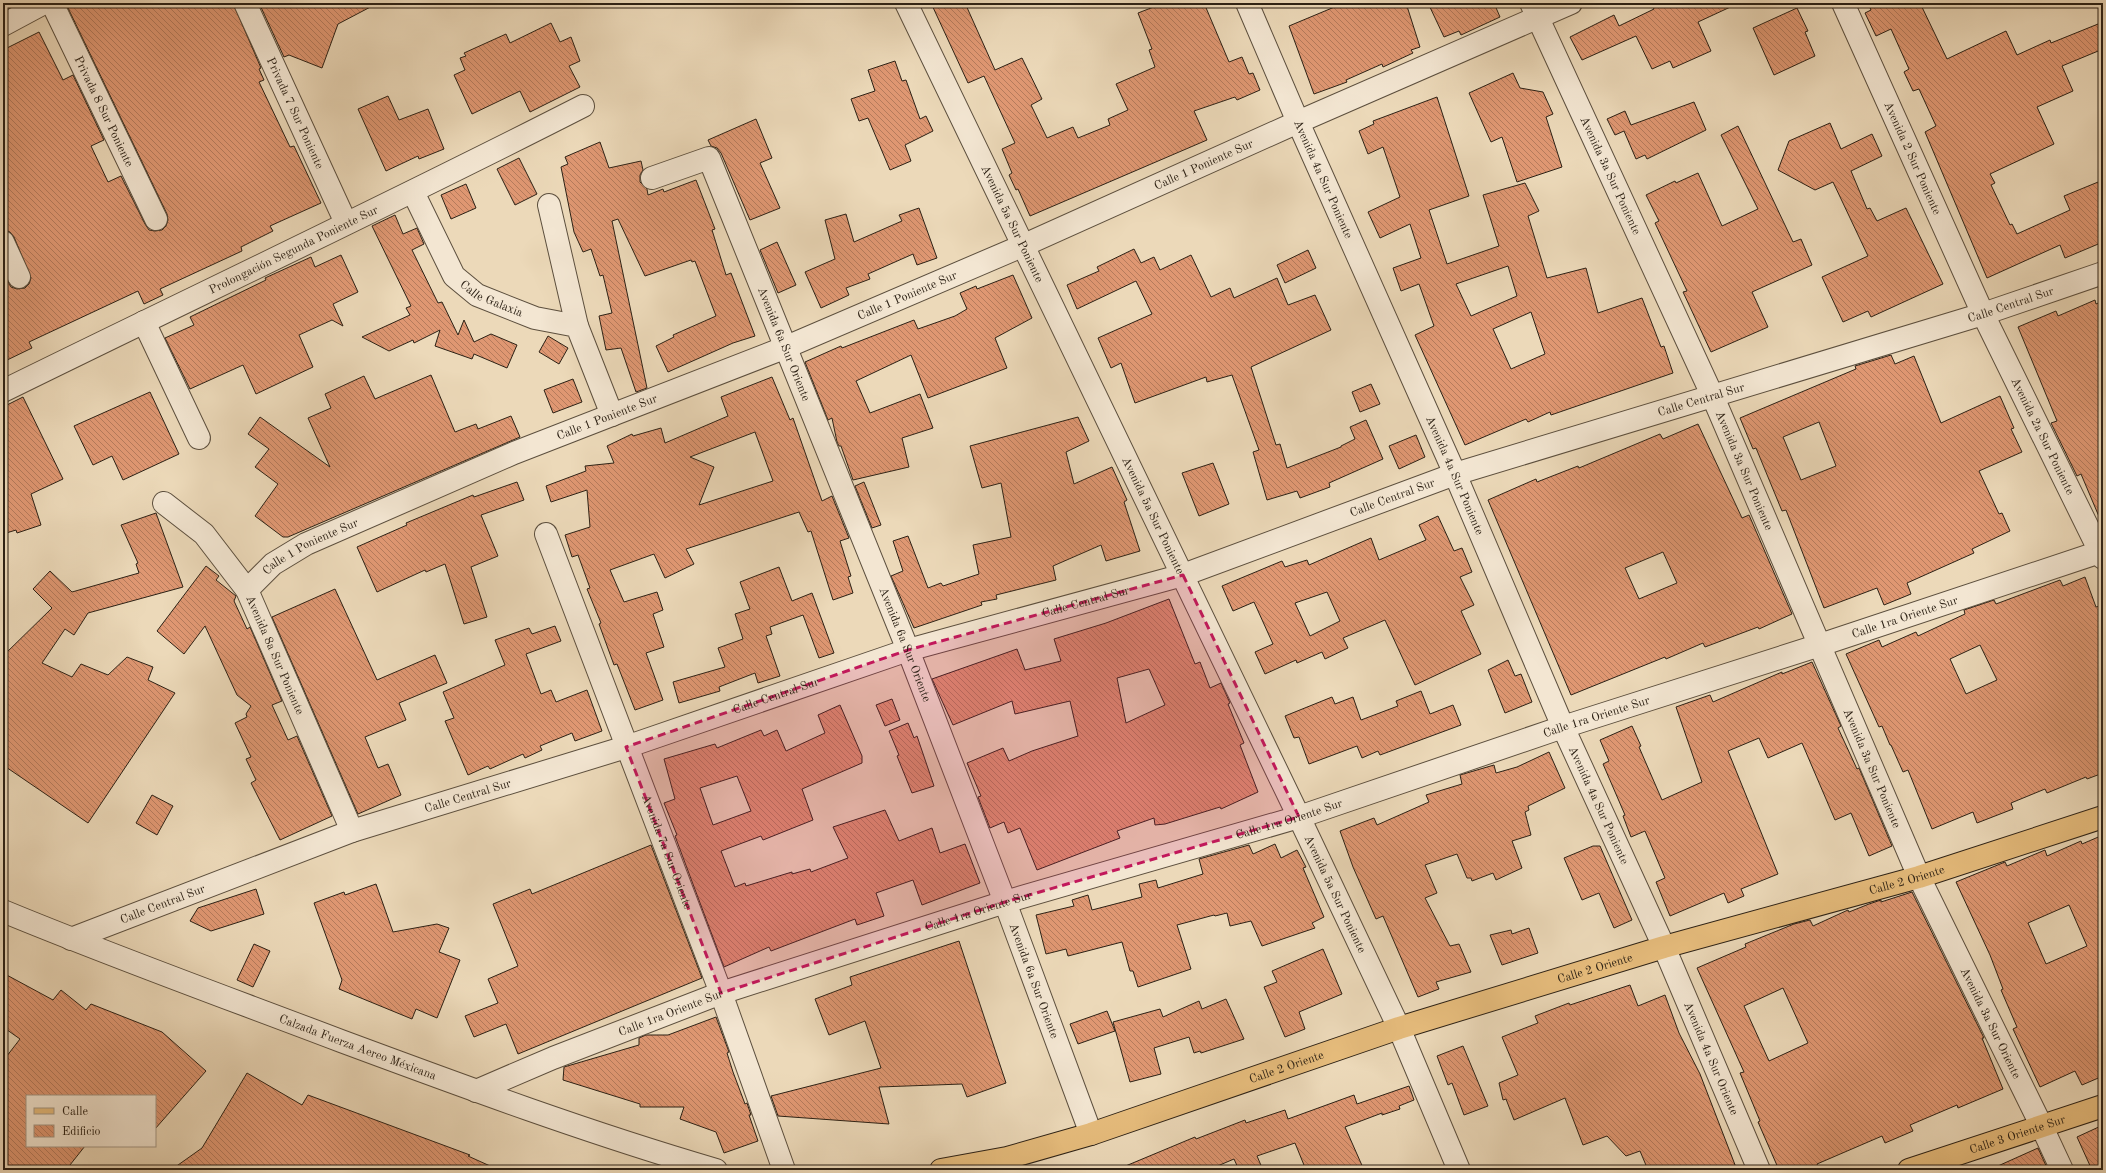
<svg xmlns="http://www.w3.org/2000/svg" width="2106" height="1173" viewBox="0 0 2106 1173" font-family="'Old Standard TT',serif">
<defs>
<pattern id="building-back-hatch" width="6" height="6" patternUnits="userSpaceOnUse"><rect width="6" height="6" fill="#df9772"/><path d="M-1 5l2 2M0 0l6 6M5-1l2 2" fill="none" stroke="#b57b5c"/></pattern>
</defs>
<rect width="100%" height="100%" fill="#ecd9b9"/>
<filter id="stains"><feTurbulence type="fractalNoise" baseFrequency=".005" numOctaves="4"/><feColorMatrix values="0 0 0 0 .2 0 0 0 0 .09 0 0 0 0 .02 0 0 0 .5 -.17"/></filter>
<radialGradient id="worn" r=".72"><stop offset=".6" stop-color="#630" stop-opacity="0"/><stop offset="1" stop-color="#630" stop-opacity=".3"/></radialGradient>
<path fill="url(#building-back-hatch)" stroke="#2c2115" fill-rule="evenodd" d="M78 3H233L261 68 259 69 264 80 259 82 290 147 294 146 321 203 270 226 273 231 241 247 242 251 160 289 163 295 144 304 138 291 29 342 32 348 3 362V272L11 287 17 289 25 288 29 284 31 278 14 237 10 232 3 230V50L39 32 63 80 73 75 104 140 91 146 108 182 121 176 145 224 149 230 155 231 162 230 166 226 168 220 167 214 68 8Z
M259 3H378L338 24 322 68 289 55 284 57Z
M931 3H965L995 70 1022 58 1042 99 1031 105 1047 138 1073 127 1078 138 1110 125 1108 119 1128 110 1116 84 1155 67 1149 50 1152 49 1138 13 1164 3H1204L1229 62 1242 57 1249 74 1253 73 1260 90 1237 100 1235 97 1194 111 1207 140 1030 216 1018 189 1016 190 1009 175 1012 173 1002 149 1015 143 984 76 968 83Z
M1344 3H1406L1420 47 1411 50 1413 53 1383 67 1382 64 1346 80 1347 82 1314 94 1289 26Z
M1428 3H1494L1500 17 1461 35 1459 31 1444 37Z
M1651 3H1739L1698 22 1711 51 1673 68 1670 61 1652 69 1636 36 1582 60 1570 37 1614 15 1619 26 1654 9Z
M1868 3H1920L1947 59 2006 31 2017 55 2050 40 2051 43 2103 22V49L2062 66 2073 91 2037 107 2054 144 1990 174 1995 183 1991 185 2010 225 2012 224 2017 234 2070 210 2064 196 2103 180V242L2065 258 2060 245 1987 278 1925 132 1936 126 1919 89 1913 91 1904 72 1909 69 1891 29 1876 36 1865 13 1871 10Z
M1797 8 1808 31 1805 32 1815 56 1774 75 1753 28Z
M551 23 560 42 571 37 580 61 569 66 580 87 530 112 520 91 472 114 454 75 465 70 460 58 466 56 464 53 506 34 510 43Z
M895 61 902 81 906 80 920 119 926 116 933 131 905 145 911 161 890 170 868 118 859 121 851 99 875 91 868 70Z
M1513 73 1520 88 1543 92 1553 114 1546 117 1562 167 1517 182 1502 137 1491 142 1469 93Z
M388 96 399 120 428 109 444 149 419 159 418 156 386 171 358 109Z
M1437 97 1469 196 1429 210 1447 264 1499 246 1483 195 1525 183 1539 211 1528 216 1547 278 1586 268 1598 313 1642 298 1661 347 1664 346 1673 373 1551 415 1550 412 1528 422 1526 419 1465 445 1415 335 1434 326 1419 284 1401 291 1393 268 1421 258 1410 224 1380 238 1368 212 1400 197 1383 147 1368 154 1359 131 1374 124 1373 121ZM1508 266 1517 296 1471 316 1456 284ZM1531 312 1545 354 1511 369 1493 329Z
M1694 102 1706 130 1647 159 1645 155 1636 159 1624 131 1615 135 1607 119 1625 111 1631 125Z
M756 119 772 158 760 163 780 208 750 220 721 153 717 148 711 146 708 140Z
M1830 123 1841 149 1872 134 1882 156 1851 171 1867 209 1870 208 1877 221 1906 208 1943 284 1871 317 1868 311 1843 322 1822 277 1868 256 1833 182 1815 190 1778 170 1789 141Z
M1738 126 1793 242 1801 239 1812 265 1752 292 1768 327 1711 352 1683 292 1687 291 1655 223 1659 221 1646 195 1675 181 1676 183 1698 173 1722 226 1758 209 1721 135Z
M600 142 609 168 641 161 643 170 640 175V182L647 189 648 195 663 189 664 192 696 180 715 229 712 230 726 275 731 273 755 336 733 343 668 372 656 346 674 337 673 335 716 316 695 261 692 262 691 260 645 276 618 219 612 221 647 388 636 392 621 348 606 350 599 316 612 313 603 275 600 276 591 249 583 252 574 232 561 167 568 164 565 157Z
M519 158 537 194 515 205 497 169Z
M466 184 476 208 451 219 441 195Z
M919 208 937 258 917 265 913 254 868 274 870 279 846 288 849 295 821 308 805 272 835 259 825 220 846 214 854 242 902 221 899 215Z
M395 215 403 234 417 228 424 244 412 250 438 303 442 302 458 335 464 320 474 342 491 334 517 345 507 368 474 354 472 359 435 346 440 330 414 343 413 340 389 351 362 337 410 315 406 308 411 306 372 226Z
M777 242 796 285 778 293 760 250Z
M1134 249 1141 263 1154 257 1160 270 1191 255 1211 297 1230 288 1234 298 1277 278 1288 305 1315 295 1331 330 1251 367 1276 445 1280 444 1287 468 1341 447V446L1355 439 1350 427 1366 420 1383 459 1329 483 1330 487 1300 498 1297 491 1267 500 1253 452 1259 450 1232 375 1207 382 1206 377 1135 403 1121 363 1111 368 1098 338 1152 314 1136 281 1077 309 1067 285 1099 271 1097 267Z
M1308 250 1316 268 1285 283 1277 265Z
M341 255 358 292 333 304 343 326 332 320 299 335 313 367 256 394 243 365 190 389 165 338 194 325 190 317 266 280 265 278 311 257 315 267Z
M1013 275 1032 318 995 338 1007 368 928 398 911 355 856 381 870 413 920 394 933 428 902 438 909 467 853 480 841 446H839L837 442 832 418 828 420 805 362 841 346 842 348 914 320 918 329 955 316 967 309 960 293 976 286 977 289Z
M2095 300 2096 304 2103 301V526L2081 474 2077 476 2051 423 2057 421 2018 327 2056 311 2058 316Z
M548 336 568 348 559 364 539 352Z
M1891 355 1895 364 1914 356 1941 423 2000 396 2014 428 2011 429 2022 452 1979 471 1999 514 2002 513 2010 531 1972 549 1974 553 1907 583 1911 594 1884 605 1877 588 1824 608 1786 510 1782 511 1756 448 1753 449 1740 418 1856 369 1855 366ZM1819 422 1836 466 1801 480 1783 437Z
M431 375 455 432 476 424 478 429 511 416 520 437 288 537H283L255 516 278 484 255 467 269 449 248 434 260 417 330 467 308 418 331 408 325 394 364 376 375 399Z
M772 377 790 420 793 418 822 501 832 496 849 538 840 541 851 576 848 577 853 593 833 600 811 531 808 532 799 512 686 549 694 564 665 578 654 554 610 570 624 602 657 592 663 610 653 614 664 647 646 653 663 700 635 710 617 664 614 665 599 624 601 623 587 589 590 588 578 555 572 557 565 535 590 527 587 490 551 502 546 486 586 471 585 466 614 463 607 446 632 434 633 436 661 428 665 443 728 416 721 397ZM755 432 773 481 699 505 714 467 690 457Z
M573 379 582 402 553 413 544 390Z
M1371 384 1380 404 1360 412 1352 392Z
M150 392 179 454 123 480 112 456 93 465 74 426Z
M23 397 63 479 31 494 41 525 17 533 16 530 3 534V407Z
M1078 417 1089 441 1066 452 1074 484 1112 467 1127 500 1124 502 1140 551 1106 561 1101 545 1053 566 1056 580 996 595 997 599 981 602 982 605 914 628 891 576 903 571 893 541 908 536 928 588 941 583 943 586 979 574 973 545 1011 537 1001 483 982 488 970 446Z
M1698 424 1742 518 1749 515 1792 614 1759 629 1758 627 1705 647 1703 643 1666 659 1665 657 1571 695 1488 500 1536 479 1537 482 1578 466 1579 468 1660 434 1663 439ZM1663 552 1677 583 1639 599 1625 568Z
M1416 435 1425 457 1399 469 1389 446Z
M1213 463 1229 504 1199 516 1182 473Z
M517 482 524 500 481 515 498 556 471 567 487 617 464 624 445 564 426 572 425 570 377 592 357 547 407 525 406 523 473 495 474 497Z
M864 482 881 525 872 528 855 486Z
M156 513 183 587 88 613 74 635 65 629 42 663 72 677 81 664 108 675 127 657 153 667 148 680 175 693 88 823 3 765V656L52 608 33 589 50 571 72 592 139 573 136 564 138 563 121 525Z
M1438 516 1454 551 1462 548 1472 572 1460 577 1474 605 1461 611 1481 654 1415 685 1385 620 1343 638 1348 648 1325 659 1322 652 1297 663 1296 660 1265 674 1255 652 1273 644 1254 602 1233 611 1222 586 1282 561 1285 567 1307 560 1309 565 1371 538 1379 560 1426 540 1419 525ZM1327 592 1340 621 1310 636 1295 603Z
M206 566 219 576 216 580 236 596 234 601 247 629 250 627 282 701 272 705 288 740 297 736 332 816 280 840 251 783 256 780 246 759 251 757 235 723 247 717 246 714 251 706 237 695 205 626 184 654 157 631Z
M779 567 792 601 812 593 834 653 819 658 803 615 770 627 772 634 766 636 780 676 758 683 755 673 719 687 720 691 679 703 673 682 725 667 718 648 743 639 735 614 750 609 740 582Z
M2085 577 2096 607 2100 606 2103 615V773L2087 779 2086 777 2047 793 2045 789 2011 803 2013 809 1977 823 1973 812 1932 829 1908 770 1903 772 1891 745H1890L1882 726 1879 727 1846 654 1879 640 1882 647 1916 632 1918 636 1965 614 1964 610 1994 600 1996 604 2060 580 2063 586ZM1980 645 1997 680 1966 694 1950 659Z
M335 589 377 680 435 655 447 683 399 703 406 720 365 737 378 768 388 764 401 795 358 814 272 617Z
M1169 599 1195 664 1200 662 1210 688 1221 683 1230 703 1228 704 1244 743 1240 745 1258 792 1221 809 1220 807 1165 824 1155 825 1154 818 1117 831 1120 838 1037 870 1020 828 1008 833 1004 822 990 828 978 797 981 796 967 763 1003 748 1009 761 1032 751 1078 736 1070 701 1015 714 1012 701 953 725 932 679 1017 649 1025 670 1061 661 1054 639 1106 623ZM1149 669 1165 705 1126 723 1117 678Z
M555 626 561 641 526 654 541 694 551 690 556 702 587 690 602 731 575 741 572 733 540 746 542 750 525 758 523 754 490 769 488 766 468 775 445 721 454 718 443 692 505 665 495 640 529 628 532 634Z
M1508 660 1515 676 1521 674 1532 702 1505 713 1488 670Z
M1812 662 1841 726 1838 728 1857 769 1859 768 1892 846 1869 856 1851 813 1835 820 1802 743 1768 758 1759 738 1728 751 1778 874 1741 889 1744 896 1728 903 1724 893 1670 916 1656 882 1665 878 1645 831 1631 837 1623 816 1625 815 1603 764 1609 761 1600 740 1632 726 1641 746 1639 747 1662 800 1702 782 1676 707 1710 695 1713 702 1782 672V674Z
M1421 691 1430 714 1453 705 1461 725 1380 755 1378 751 1362 758 1357 746 1309 764 1299 737 1294 738 1285 716 1332 697 1335 704 1353 697 1361 720 1398 706 1396 701Z
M892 699 900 720 885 726 876 705Z
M840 705 862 756V763L802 789 813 820 763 840 761 836 721 851 735 887 745 883 746 886 792 872V874L810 869 811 872 848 858 833 827 885 810 899 841 932 828 940 853 965 844 980 883 922 905 913 880 876 893 884 916 857 925 855 919 771 951 769 947 724 967 675 836 677 835 664 803 675 799 664 759 715 744 717 748 761 730 764 736 777 730 786 751 825 733 818 715ZM737 776 751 811 713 825 700 788Z
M908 723 914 738 917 736 934 786 912 793 897 756 899 755 889 731Z
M1549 752 1565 788 1528 806 1529 810 1525 812 1531 835 1512 841 1522 868 1496 880 1493 873 1472 881 1471 878H1467L1457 854 1425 865 1437 893 1425 898 1450 946 1459 944 1471 972 1436 982 1439 989 1418 997 1383 916 1376 919 1353 867 1340 831 1374 818 1377 825 1429 802 1426 795 1462 784 1460 775 1494 765 1496 773 1517 767Z
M152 795 173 806 157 835 136 823Z
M2103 835V1076L2082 1085 2075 1071 2040 1087 2013 1029 2017 1027 2001 990 2003 989 1990 955 1956 882 2005 862 2007 866 2045 850 2047 856 2081 841 2082 844ZM2069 905 2087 946 2046 964 2028 923Z
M1275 844 1281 858 1297 850 1306 867 1303 868 1324 917 1312 923 1315 928 1262 946 1251 921 1230 926 1227 913 1215 916 1214 915 1177 925 1191 969 1138 987 1133 971H1130L1122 942 1068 956 1066 949 1046 954 1036 915 1074 906 1072 900 1088 895 1092 910 1142 897 1139 884 1156 880 1158 888 1203 874 1199 859 1249 845 1253 854Z
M651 845 702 978 518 1054 506 1024 474 1037 465 1016 498 1003 488 979 518 966 493 904 530 889 532 894Z
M1593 846H1600L1632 920 1614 928 1599 893 1582 900 1564 858Z
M376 884 393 932 437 924 449 928 439 952 460 960 437 1018 416 1009 412 1019 339 989 342 980 314 903 344 892 345 895Z
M256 889 264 914 211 931 190 921 198 908Z
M1912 892 1984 1038H1982L2003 1089 1958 1108 1957 1105 1910 1125 1913 1131 1885 1143 1882 1136 1817 1164 1820 1170H1779L1758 1122 1760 1121 1740 1073 1744 1072 1697 968 1746 947 1745 944 1794 924 1810 920 1813 926 1848 910 1849 912 1869 904 1881 900V902ZM1783 988 1808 1043 1769 1061 1744 1006Z
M1529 928 1538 953 1502 965 1490 935 1511 930 1512 934Z
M959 941 1006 1083 967 1097 962 1084 879 1087 889 1124 778 1116 771 1096 881 1068 865 1021 829 1035 815 999 852 985 850 977Z
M254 944 270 951 253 987 237 980Z
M1323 949 1342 994 1299 1012 1305 1029 1285 1037 1264 987 1277 982 1272 971Z
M3 973 53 1000 61 990 86 1010 91 1004 162 1032 206 1071 155 1129V1096H27V1146H85L66 1170H3V1061L20 1039 3 1027Z
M1630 985 1638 1006 1665 995 1679 1033 1700 1074 1737 1170H1648L1640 1151 1626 1156 1607 1136 1583 1145 1565 1098 1514 1120 1506 1099 1503 1100 1499 1083 1518 1075 1502 1037 1538 1023 1535 1016 1569 1003 1570 1005Z
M1226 999 1244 1039 1201 1053 1200 1051 1194 1053 1189 1037 1154 1048 1161 1074 1130 1082 1113 1022 1160 1009 1163 1017 1199 1001 1202 1009Z
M1107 1011 1115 1031 1078 1044 1070 1024Z
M716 1017 729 1052 727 1053 733 1072 745 1104 747 1103 751 1115H749L758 1141 724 1153 716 1132 680 1119 684 1107H640V1104L563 1080 564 1067 639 1045V1038L646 1035H668Z
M1463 1046 1488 1106 1464 1115 1452 1083 1448 1085 1437 1056Z
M247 1073 302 1105 308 1095 470 1155 468 1156 499 1170H171L202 1148Z
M1409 1086 1414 1100 1399 1106 1400 1109 1382 1115V1113L1345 1127 1364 1170H1306L1295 1143 1257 1156 1263 1170H1239L1234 1159 1208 1170H1116L1195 1137 1196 1139 1245 1120 1246 1123 1285 1110 1288 1119 1354 1095 1357 1104Z
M2103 1125V1170H2092L2077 1137Z
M2038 1148 2048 1170H1989Z"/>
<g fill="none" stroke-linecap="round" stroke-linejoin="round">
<g stroke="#5c4f3e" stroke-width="24">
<g id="minor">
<path id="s1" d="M52 3 156 219"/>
<path id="s2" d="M245 3 346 223"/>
<path id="s3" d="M906 3 1299 817 1399 1028 1459 1170"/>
<path id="s4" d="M1247 3 1298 122 1455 474 1563 727 1664 947 1759 1170"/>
<path id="s5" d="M1531 3 1713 397 1919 877 2042 1127 2062 1170"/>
<path id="s6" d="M1843 3 1983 314 2103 558"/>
<path d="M3 25 44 3"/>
<path id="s7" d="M652 178 709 158 908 650 1005 902 1091 1134"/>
<path id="s8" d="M413 192 454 276 477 295 535 318 577 326 612 415"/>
<path d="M549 205 577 326"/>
<path d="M3 242 19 277"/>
<path d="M144 322 199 438"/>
<path id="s9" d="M3 391C196 296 391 204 583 106"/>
<path id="s10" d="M164 503 204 534 247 590 352 831"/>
<path id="s11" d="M546 534 721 993 784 1170"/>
<path id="s12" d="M247 590 273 564 306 544 514 453 784 348 1022 246 1298 122 1571 3"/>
<path id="s13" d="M3 911C114 957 228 998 341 1041 465 1087 589 1133 716 1170"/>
<path id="s14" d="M71 939 352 831 626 747 908 650 1183 575 1455 474 1983 314 2103 273"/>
<path id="s15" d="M476 1091 553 1058 721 993 1005 902 1299 817 1563 727 1820 645 2103 551"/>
</g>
</g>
<g stroke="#2c2115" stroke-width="24">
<g id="major">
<path id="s16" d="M941 1170 1007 1158 1091 1134 1399 1028 1664 947 1919 877 2103 817"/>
<path id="s17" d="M1909 1170 2103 1106"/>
</g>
</g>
<use href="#minor" stroke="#f3e6d2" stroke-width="22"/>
<use href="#major" stroke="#e6bc7c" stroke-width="22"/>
</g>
<path fill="#c2185b" fill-opacity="0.2" stroke="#c2185b" stroke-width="3" stroke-dasharray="8 5" stroke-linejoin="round" d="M1183 575 1299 817 1005 902 721 993 626 747 908 650Z"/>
<g text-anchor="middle" stroke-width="3" stroke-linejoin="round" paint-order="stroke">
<g font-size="12" fill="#2c2115" stroke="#f3e6d2">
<text dy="4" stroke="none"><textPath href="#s1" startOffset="120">Privada 8 Sur Poniente</textPath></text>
<text dy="4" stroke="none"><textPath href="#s2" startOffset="121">Privada 7 Sur Poniente</textPath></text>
<text dy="4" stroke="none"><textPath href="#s6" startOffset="170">Avenida 2 Sur Poniente</textPath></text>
<text dy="4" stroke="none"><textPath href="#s12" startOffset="1050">Calle 1 Poniente Sur</textPath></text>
<text dy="4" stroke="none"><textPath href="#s5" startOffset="190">Avenida 3a Sur Poniente</textPath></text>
<text dy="4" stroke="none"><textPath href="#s4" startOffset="192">Avenida 4a Sur Poniente</textPath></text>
<text dy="4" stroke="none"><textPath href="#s3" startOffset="245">Avenida 5a Sur Poniente</textPath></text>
<text dy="4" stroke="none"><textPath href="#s9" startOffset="323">Prolongación Segunda Poniente Sur</textPath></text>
<text dy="4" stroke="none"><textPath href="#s12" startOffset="726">Calle 1 Poniente Sur</textPath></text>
<text dy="4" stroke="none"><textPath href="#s8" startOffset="138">Calle Galaxia</textPath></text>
<text dy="4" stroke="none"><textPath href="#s14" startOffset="2042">Calle Central Sur</textPath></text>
<text dy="4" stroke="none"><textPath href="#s7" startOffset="261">Avenida 6a Sur Oriente</textPath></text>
<text dy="4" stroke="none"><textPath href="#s14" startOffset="1718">Calle Central Sur</textPath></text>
<text dy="4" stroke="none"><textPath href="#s12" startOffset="402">Calle 1 Poniente Sur</textPath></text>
<text dy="4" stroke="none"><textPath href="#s6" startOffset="477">Avenida 2a Sur Poniente</textPath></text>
<text dy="4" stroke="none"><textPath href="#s5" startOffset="514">Avenida 3a Sur Poniente</textPath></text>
<text dy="4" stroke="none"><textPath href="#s4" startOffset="516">Avenida 4a Sur Poniente</textPath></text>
<text dy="4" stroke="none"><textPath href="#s14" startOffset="1394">Calle Central Sur</textPath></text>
<text dy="4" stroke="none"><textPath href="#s3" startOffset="569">Avenida 5a Sur Poniente</textPath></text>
<text dy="4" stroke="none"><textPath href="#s12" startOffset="78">Calle 1 Poniente Sur</textPath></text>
<text dy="4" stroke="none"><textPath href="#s14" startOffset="1070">Calle Central Sur</textPath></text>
<text dy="4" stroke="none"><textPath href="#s15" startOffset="1506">Calle 1ra Oriente Sur</textPath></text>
<text dy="4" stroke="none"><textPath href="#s7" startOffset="585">Avenida 6a Sur Oriente</textPath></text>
<text dy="4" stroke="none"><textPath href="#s10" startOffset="192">Avenida 8a Sur Poniente</textPath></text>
<text dy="4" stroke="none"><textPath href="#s14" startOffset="746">Calle Central Sur</textPath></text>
<text dy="4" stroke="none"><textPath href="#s15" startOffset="1182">Calle 1ra Oriente Sur</textPath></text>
<text dy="4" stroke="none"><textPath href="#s5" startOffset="838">Avenida 3a Sur Poniente</textPath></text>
<text dy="4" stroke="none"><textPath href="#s14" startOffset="422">Calle Central Sur</textPath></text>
<text dy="4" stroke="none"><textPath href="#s4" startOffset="876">Avenida 4a Sur Poniente</textPath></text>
<text dy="4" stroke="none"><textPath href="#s15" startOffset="858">Calle 1ra Oriente Sur</textPath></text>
<text dy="4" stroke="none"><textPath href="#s11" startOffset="340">Avenida 7a Sur Oriente</textPath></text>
<text dy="4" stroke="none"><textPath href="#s16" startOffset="1009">Calle 2 Oriente</textPath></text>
<text dy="4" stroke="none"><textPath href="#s3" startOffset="989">Avenida 5a Sur Poniente</textPath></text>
<text dy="4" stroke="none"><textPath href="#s14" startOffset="98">Calle Central Sur</textPath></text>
<text dy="4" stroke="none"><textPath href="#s15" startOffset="534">Calle 1ra Oriente Sur</textPath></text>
<text dy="4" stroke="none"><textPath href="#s16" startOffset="685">Calle 2 Oriente</textPath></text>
<text dy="4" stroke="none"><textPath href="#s7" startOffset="945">Avenida 6a Sur Oriente</textPath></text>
<text dy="4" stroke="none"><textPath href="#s15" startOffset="210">Calle 1ra Oriente Sur</textPath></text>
<text dy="4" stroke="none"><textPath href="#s5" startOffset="1119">Avenida 3a Sur Oriente</textPath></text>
<text dy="4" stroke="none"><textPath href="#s13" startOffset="380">Calzada Fuerza Aereo Méxicana</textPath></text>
<text dy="4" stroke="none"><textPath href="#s4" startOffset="1153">Avenida 4a Sur Oriente</textPath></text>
<text dy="4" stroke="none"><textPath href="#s16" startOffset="361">Calle 2 Oriente</textPath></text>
<text dy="4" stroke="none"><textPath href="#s17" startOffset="114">Calle 3 Oriente Sur</textPath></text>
</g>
</g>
<rect width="2106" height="1173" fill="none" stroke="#ecd9b9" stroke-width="16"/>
<rect x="4" y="4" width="2098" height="1165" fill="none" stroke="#2c2115" stroke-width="2"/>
<rect x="8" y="8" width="2090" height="1157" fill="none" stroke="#2c2115"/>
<rect x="26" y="1095" width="130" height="52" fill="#f3e6d2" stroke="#a39786"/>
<rect x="34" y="1108" width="20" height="6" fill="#e6bc7c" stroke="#a39786"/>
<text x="62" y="1115" font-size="12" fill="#2c2115">Calle</text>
<rect x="34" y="1125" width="20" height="12" fill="url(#building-back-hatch)" stroke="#a39786"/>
<text x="62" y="1135" font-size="12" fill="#2c2115">Edificio</text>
<rect width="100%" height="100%" filter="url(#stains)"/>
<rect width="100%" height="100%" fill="url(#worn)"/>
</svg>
